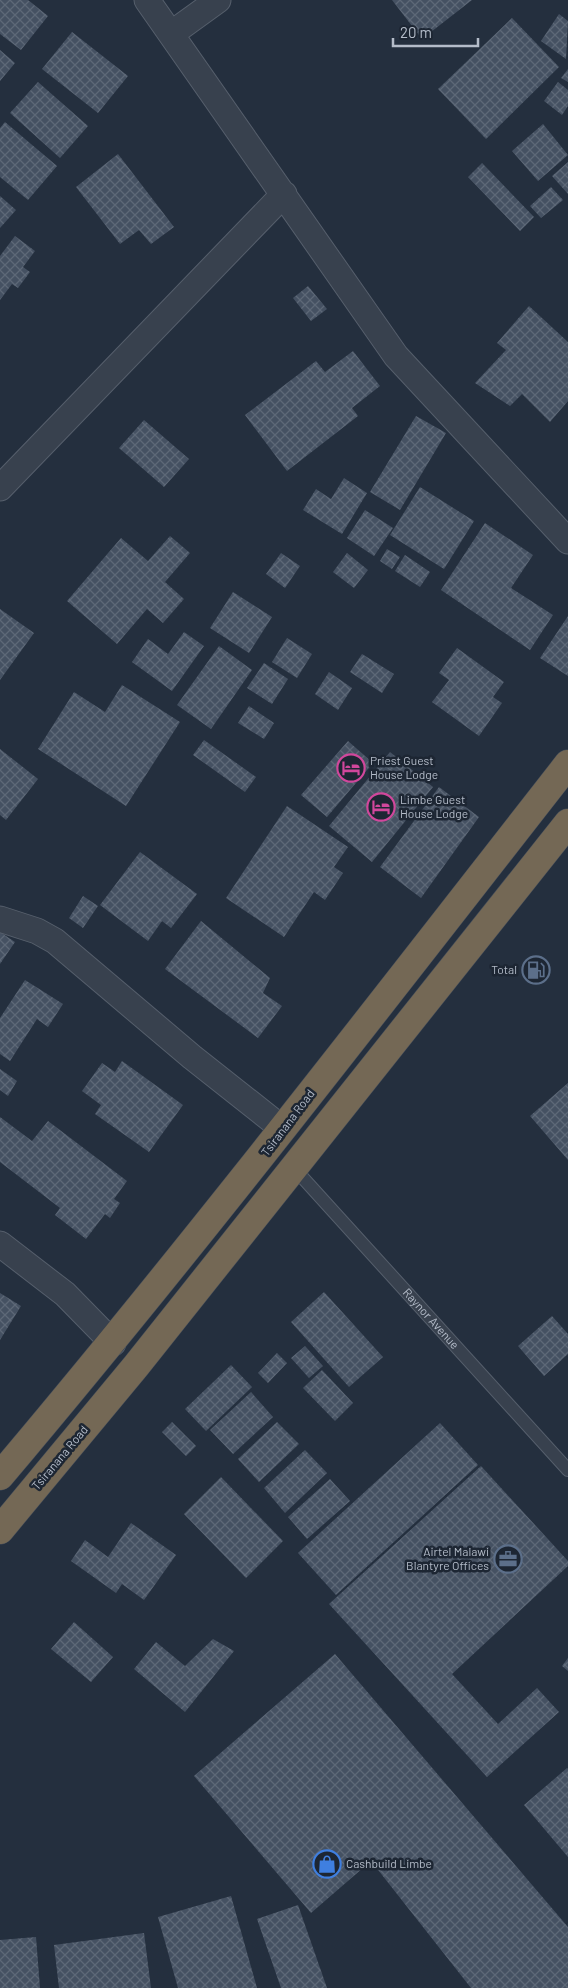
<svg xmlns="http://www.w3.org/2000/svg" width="568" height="1988" viewBox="0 0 568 1988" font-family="Barlow,sans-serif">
<defs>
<pattern id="building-cross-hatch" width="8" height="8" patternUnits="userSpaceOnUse" patternTransform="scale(1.25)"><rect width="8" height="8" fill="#455162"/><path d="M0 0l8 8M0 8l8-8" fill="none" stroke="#5d6877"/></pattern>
</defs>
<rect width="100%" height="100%" fill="#242f3e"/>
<path fill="url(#building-cross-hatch)" d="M0 0H28L48 16 21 50 0 34Z
M392 0H472L422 39Z
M559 14 568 21 566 59 541 41Z
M512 18 559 67 486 139 438 89Z
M72 32 128 76 98 113 42 69Z
M0 50 15 63 0 81Z
M568 69V82L561 78Z
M38 82 88 126 60 158 10 113Z
M558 82 568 90V106L562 115 544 101Z
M5 122 57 166 28 200 0 177V128Z
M543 124 568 155 538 181 512 151Z
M118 154 174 227 151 244 139 230 120 244 76 187Z
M568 162V194L552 176Z
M482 163 534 217 520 231 468 177Z
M551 187 563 200 541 218 530 206Z
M0 196 16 210 0 228Z
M15 236 35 251 23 267 30 272 18 288 12 284 0 300V256Z
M308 286 327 309 311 321 293 298Z
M529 306 568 342V401L550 422 522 394 510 406 475 383 506 350 497 343Z
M353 351 380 386 352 408 358 416 287 471 245 415 316 361 325 372Z
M416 416 446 433 400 510 370 492Z
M144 420 189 459 164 487 119 448Z
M344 478 367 493 342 534 303 510 316 489 331 499Z
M420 487 474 521 444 569 390 535Z
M365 510 393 528 374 556 347 538Z
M485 523 533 555 511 588 553 615 530 650 441 590Z
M170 536 190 553 165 582 184 599 163 623 147 609 117 644 67 601 121 538 148 561Z
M387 549 400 557 392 569 380 561Z
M281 553 300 566 285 588 266 574Z
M347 553 368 570 354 588 333 572Z
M405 555 430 572 420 587 395 571Z
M233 592 272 617 249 653 210 628Z
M0 609 34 633 0 680Z
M568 616V676L540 658Z
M184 632 204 646 172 691 132 662 148 639 168 654Z
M287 638 312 654 297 678 272 662Z
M219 646 252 670 211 729 177 705Z
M457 648 504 682 493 697 502 703 479 736 432 702 449 680 439 673Z
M362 654 394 674 382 693 350 672Z
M264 663 288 679 272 704 247 688Z
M329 672 352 688 338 710 315 694Z
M122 685 180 722 126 806 38 749 74 692 105 712Z
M249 706 274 723 264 739 238 723Z
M204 740 256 777 245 792 193 755Z
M348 741 373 763 327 817 301 795Z
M0 749 38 779 6 820 0 815Z
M390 752 433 787 372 862 329 826Z
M439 787 479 817 421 898 380 867Z
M287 806 348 847 334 867 343 873 325 900 314 892 284 937 226 898Z
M140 852 197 894 171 928 162 921 148 941 100 905Z
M83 896 98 906 83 928 69 918Z
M201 921 270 978 263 993 282 1006 258 1038 165 969Z
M0 932 15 942 0 964Z
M25 980 63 1004 48 1027 37 1019 10 1061 0 1054V1018Z
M122 1061 183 1105 149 1152 95 1114 101 1105 82 1091 102 1063 115 1072Z
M0 1069 17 1081 8 1096 0 1090Z
M568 1083V1160L530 1116Z
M0 1117 32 1141 48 1121 127 1181 114 1199 120 1203 110 1218 105 1214 86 1239 55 1215 60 1208 0 1162Z
M324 1292 383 1357 349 1387 291 1322Z
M0 1293 21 1306 0 1340Z
M552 1316 568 1334V1354L544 1376 518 1346Z
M305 1346 323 1366 309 1378 291 1358Z
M277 1353 287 1363 268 1383 258 1373Z
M231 1365 252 1387 206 1431 185 1409Z
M322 1370 353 1403 335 1421 303 1388Z
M251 1392 273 1417 233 1454 210 1430Z
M172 1422 196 1446 186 1456 162 1432Z
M277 1422 299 1444 259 1482 238 1459Z
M440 1423 478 1465 336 1595 298 1553Z
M305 1450 327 1473 285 1513 264 1488Z
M481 1466 568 1561V1566L452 1674 498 1724 537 1688 559 1712 487 1777 329 1604Z
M221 1477 283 1541 246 1578 184 1514Z
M330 1479 350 1501 307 1539 288 1517Z
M131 1523 176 1555 144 1600 122 1584 116 1593 71 1561 85 1540 108 1557Z
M74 1622 113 1657 91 1682 51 1649Z
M213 1639 234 1651 185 1712 134 1669 156 1642 185 1666Z
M335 1654 568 1927V1988H471L371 1861 311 1913 194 1776Z
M568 1658V1671L562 1666Z
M567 1768 568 1769V1857L524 1805Z
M231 1896 257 1988H178L158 1917Z
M298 1905 327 1988H281L257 1919Z
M144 1933 151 1988H59L54 1945Z
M36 1937 40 1988H0V1940Z"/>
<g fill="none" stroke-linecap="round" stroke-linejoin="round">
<g stroke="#565f6c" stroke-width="14">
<g id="lane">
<path id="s1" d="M293 1167 568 1470"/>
</g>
</g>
<g stroke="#565f6c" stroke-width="27">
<path id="street" d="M147 0 396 356 568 541
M171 34 218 0
M0 488 284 194
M0 919 37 931 55 941 192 1057 283 1129
M0 1244 65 1294 113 1343"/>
</g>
<g stroke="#434c59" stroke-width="29">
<path id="highway" d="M0 1476C196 1244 381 1003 568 764
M0 1530 136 1366 568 823"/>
</g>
<use href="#lane" stroke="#38414e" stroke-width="12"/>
<use href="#street" stroke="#38414e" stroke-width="25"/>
<use href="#highway" stroke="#746855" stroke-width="28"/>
</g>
<defs>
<g id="hotel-ring" transform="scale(1.4375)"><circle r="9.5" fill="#1d2633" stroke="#d1479c" stroke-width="1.5"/><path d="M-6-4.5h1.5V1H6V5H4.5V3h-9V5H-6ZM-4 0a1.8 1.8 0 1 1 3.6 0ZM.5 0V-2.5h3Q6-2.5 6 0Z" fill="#d1479c"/></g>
<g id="fuel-ring" transform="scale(1.4375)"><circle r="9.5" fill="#1d2633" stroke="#5c6f8a" stroke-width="1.5"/><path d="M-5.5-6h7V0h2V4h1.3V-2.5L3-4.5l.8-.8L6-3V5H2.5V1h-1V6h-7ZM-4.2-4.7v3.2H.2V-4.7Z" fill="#5c6f8a"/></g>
<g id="office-ring" transform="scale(1.4375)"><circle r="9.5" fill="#1d2633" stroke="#5c6f8a" stroke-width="1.5"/><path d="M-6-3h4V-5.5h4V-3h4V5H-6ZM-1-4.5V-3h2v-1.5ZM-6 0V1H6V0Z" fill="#5c6f8a"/></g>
<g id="shop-ring" transform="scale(1.4375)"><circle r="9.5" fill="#1d2633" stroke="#3f7fe0" stroke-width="1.5"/><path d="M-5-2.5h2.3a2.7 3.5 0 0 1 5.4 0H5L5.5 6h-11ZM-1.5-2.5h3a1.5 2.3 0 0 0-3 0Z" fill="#3f7fe0"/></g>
</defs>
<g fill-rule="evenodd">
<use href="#hotel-ring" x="351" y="768"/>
<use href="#hotel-ring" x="381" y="807"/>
<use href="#fuel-ring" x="536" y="970"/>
<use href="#office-ring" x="508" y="1559"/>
<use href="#shop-ring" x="327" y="1864"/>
</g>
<g text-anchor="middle" stroke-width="5" stroke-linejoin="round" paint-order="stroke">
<g font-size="12" fill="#b4bcc9" stroke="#1d2633" text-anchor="start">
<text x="370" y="765">Priest Guest<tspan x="370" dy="14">House Lodge</tspan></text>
<text x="400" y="804">Limbe Guest<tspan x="400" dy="14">House Lodge</tspan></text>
<text x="517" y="974" text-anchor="end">Total</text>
<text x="489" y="1556" text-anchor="end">Airtel Malawi<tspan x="489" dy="14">Blantyre Offices</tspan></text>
<text x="346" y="1868">Cashbuild Limbe</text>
</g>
<g font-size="12" fill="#b4bcc9" stroke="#1d2633">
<text transform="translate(288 1123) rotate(-53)" y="4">Tsiranana Road</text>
<text dy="4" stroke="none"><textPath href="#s1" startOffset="205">Raynor Avenue</textPath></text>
<text transform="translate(60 1458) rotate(-50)" y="4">Tsiranana Road</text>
</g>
</g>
<path d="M393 38v8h85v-8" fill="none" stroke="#b4bcc9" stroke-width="2.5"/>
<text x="400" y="38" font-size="15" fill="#b4bcc9" stroke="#1d2633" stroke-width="4" paint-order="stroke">20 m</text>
</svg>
